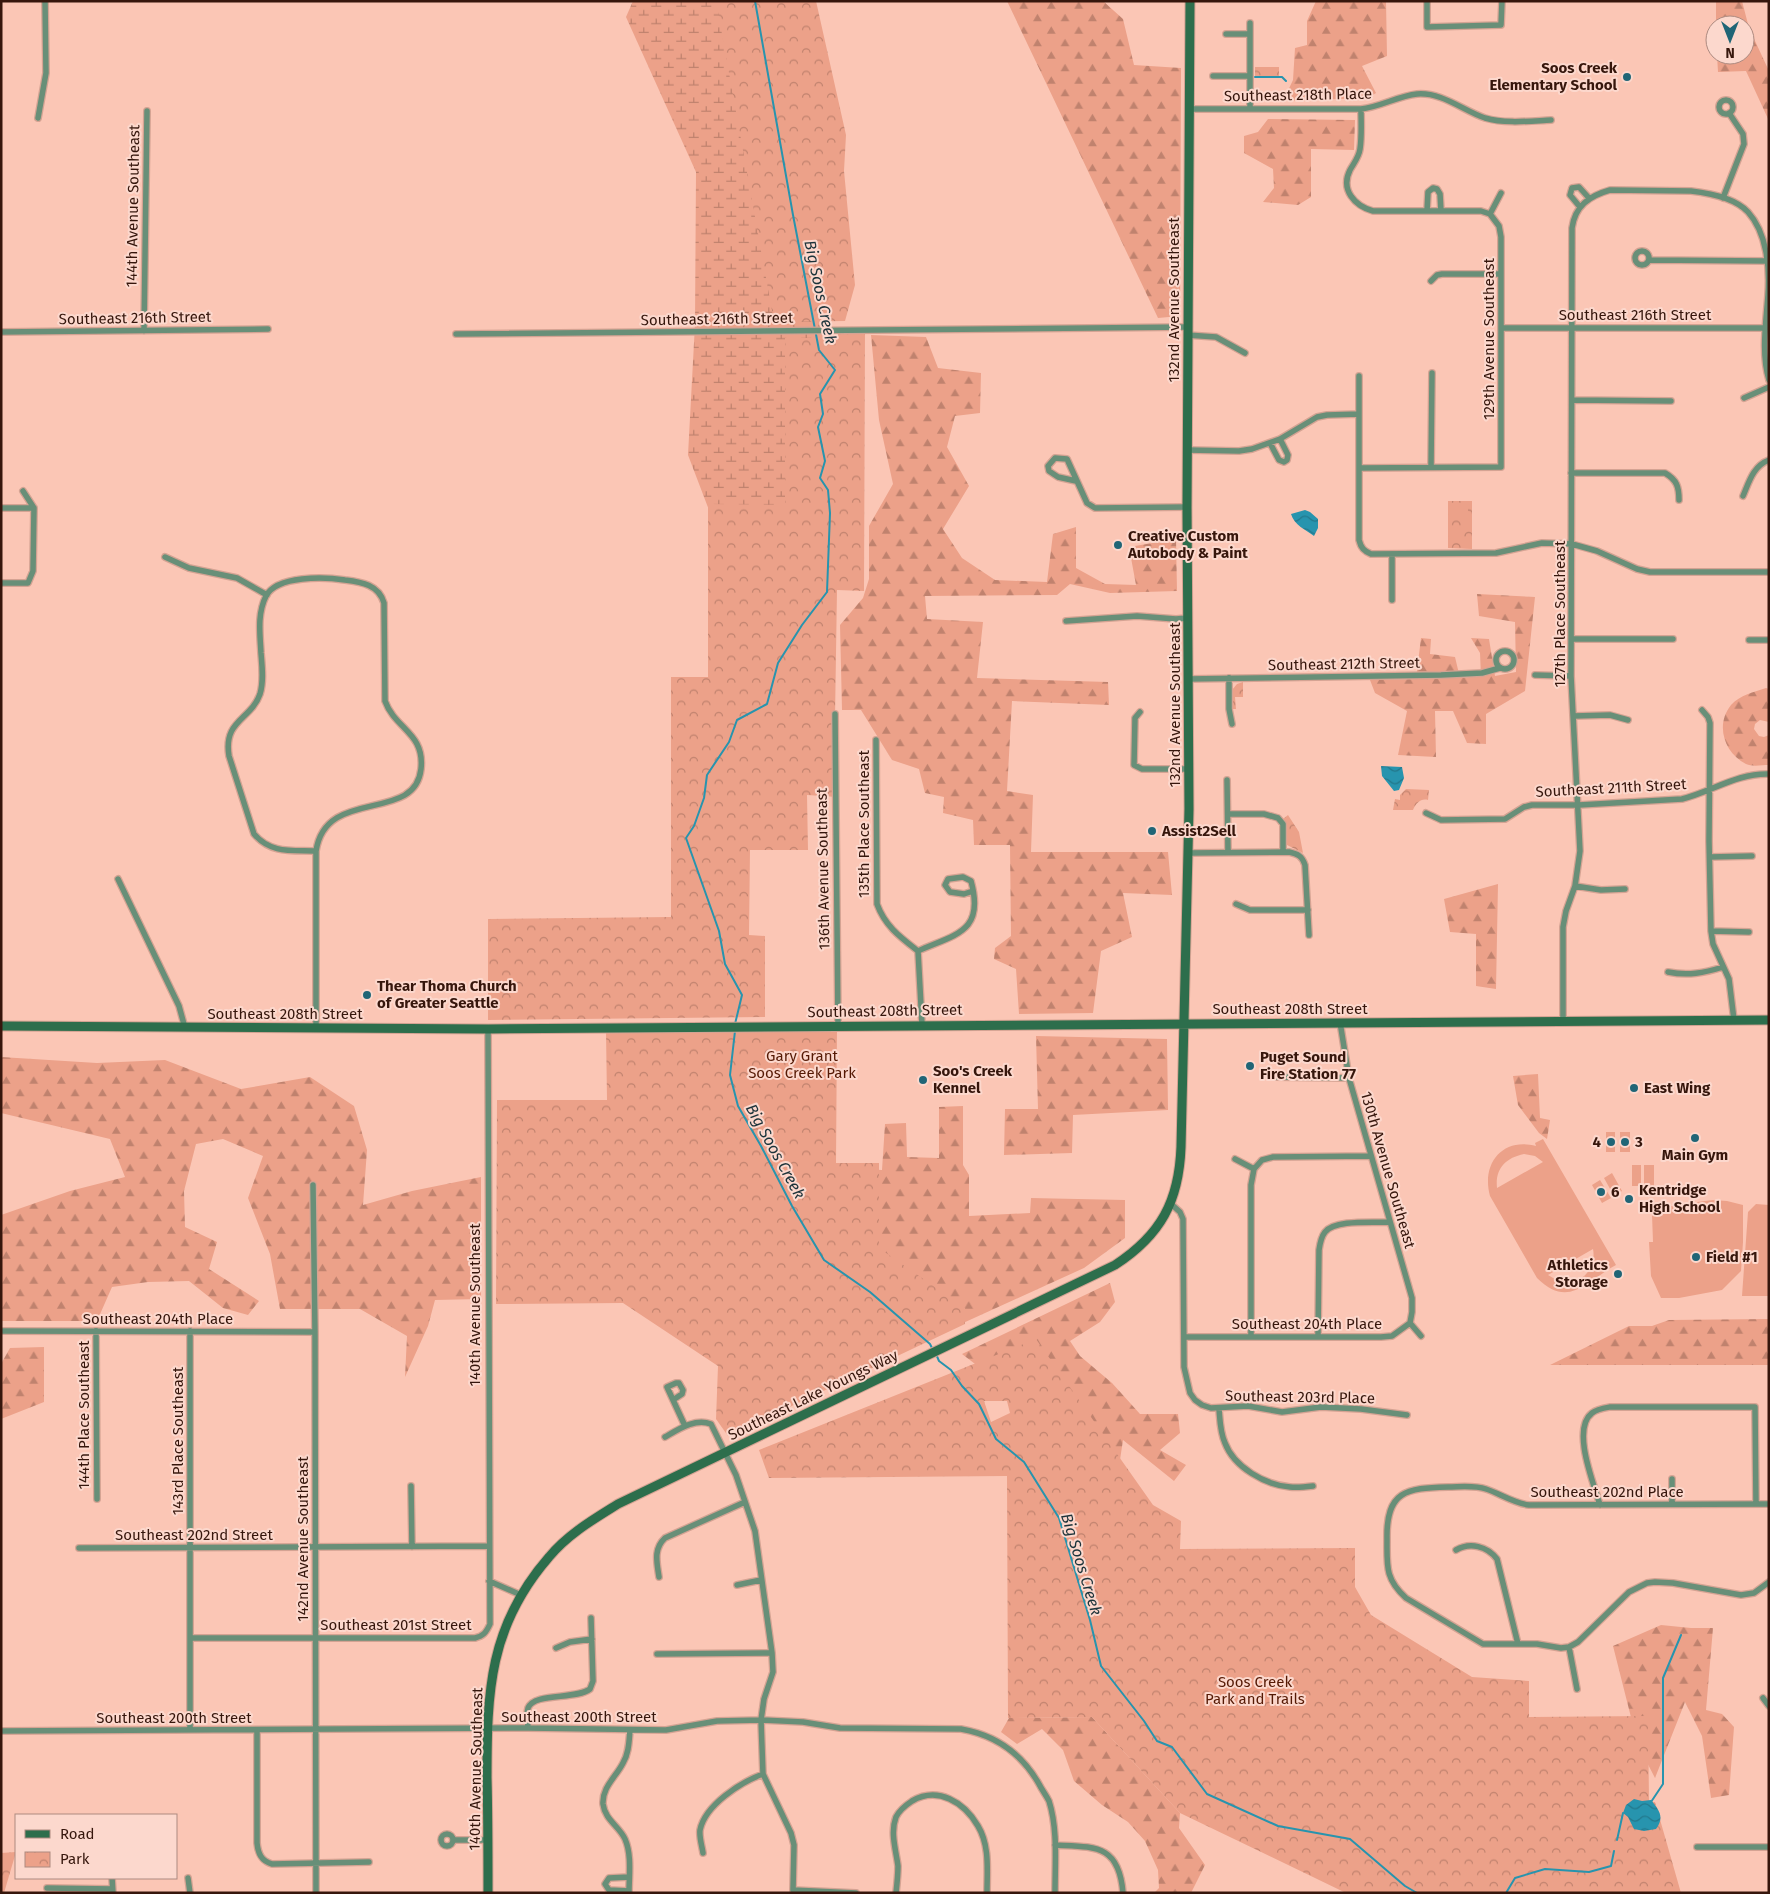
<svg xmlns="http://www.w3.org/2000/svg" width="1770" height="1894" viewBox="0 0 1770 1894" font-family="'Fira Sans',sans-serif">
<defs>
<pattern id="forest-firs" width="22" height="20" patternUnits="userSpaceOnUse" patternTransform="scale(1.25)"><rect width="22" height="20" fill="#eca189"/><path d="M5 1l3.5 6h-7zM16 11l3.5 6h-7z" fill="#c0826e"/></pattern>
<pattern id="wetland-marsh" width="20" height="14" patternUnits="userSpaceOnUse" patternTransform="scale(1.25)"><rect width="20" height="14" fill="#eca189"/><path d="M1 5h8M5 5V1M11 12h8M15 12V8" fill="none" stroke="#c0826e"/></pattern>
<pattern id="park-crowns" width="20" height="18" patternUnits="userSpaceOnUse" patternTransform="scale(1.25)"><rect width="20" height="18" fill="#eca189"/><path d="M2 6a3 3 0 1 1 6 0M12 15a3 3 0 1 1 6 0" fill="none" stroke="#c0826e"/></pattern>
<pattern id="water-waves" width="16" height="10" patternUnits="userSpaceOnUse" patternTransform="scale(1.25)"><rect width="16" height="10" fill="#2794ae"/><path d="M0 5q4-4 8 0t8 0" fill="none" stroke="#22788c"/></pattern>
</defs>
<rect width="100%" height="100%" fill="#fbc6b5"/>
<path fill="url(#forest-firs)" d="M1007 1H1103L1123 19 1134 65 1181 68 1180 316 1158 318Z
M1316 1H1386L1387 56 1362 66 1376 93 1368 98 1283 101 1293 80 1295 48 1307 45V21Z
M1716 1H1742L1749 28 1769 71V121L1746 71 1718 72 1717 55H1745V25H1716Z
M1268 119 1355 120 1354 150 1311 149V197L1298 205 1263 202 1274 188 1273 169 1244 153V136L1258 132Z
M871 335 926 337 938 368 981 373 980 413 955 416 947 447 969 486 943 529 962 558 995 580 1047 582 1053 534 1076 527V568L1105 584 1136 585 1129 547 1176 539 1177 591 1110 593 1070 584 1057 595 925 596 927 619 983 622 977 678 1108 682 1109 705 1012 701 1007 791 1033 795 1031 852H1168L1172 895 1123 893 1132 937 1101 951 1093 1013 1019 1014 1016 969 994 959 995 948 1011 936 1010 845H974L973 820 943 813 944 797 925 793 919 769 892 760 861 710H842L840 625 863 598 869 579V526L893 484 879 420Z
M1477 594 1535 597 1525 691 1486 714V744L1467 743 1453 711H1435L1436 757 1398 755 1407 711 1375 693 1370 680 1416 679 1421 638 1431 639 1430 654 1455 657 1460 678 1481 676 1480 653 1471 638 1489 639 1495 676 1516 672 1515 622 1479 616Z
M1766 688 1769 689V722L1760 720 1755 724 1754 729 1759 736 1764 737 1769 735V765C1762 765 1752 767 1746 764 1724 753 1715 725 1731 705 1740 695 1754 692 1766 688Z
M1498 884 1496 989 1476 986V934L1450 932 1444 899Z
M1036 1036 1167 1039 1168 1110 1073 1115 1072 1153 1004 1155 1005 1109H1038Z
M1 1057 97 1063 165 1060 241 1089 310 1077 354 1106 367 1150 363 1205 412 1191 481 1177V1299L435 1300 428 1326 405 1377 407 1336 360 1309H280L270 1254 248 1198 263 1156 223 1139 196 1144 184 1191 185 1227 217 1242 209 1269 259 1301 248 1315 223 1308 189 1281 148 1282 112 1287 97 1321H1V1215L70 1191 125 1177 110 1139 1 1113Z
M1538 1074 1540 1118 1550 1120 1547 1139 1539 1133 1518 1105 1513 1076Z
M963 1106V1165L969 1175V1216L1030 1213 1031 1198 1125 1200V1238L1084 1268 816 1390 828 1159 843 1168 882 1170 885 1124 906 1123 907 1157 939 1158V1107Z
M1110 1283 1115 1302 1100 1322 1070 1341 1080 1356 1112 1383 1140 1414H1178L1180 1433 1160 1450 1186 1465 1174 1481 1123 1440 1118 1473 962 1354Z
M1769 1319V1365H1550L1629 1326H1652L1669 1320Z
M44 1347V1402L1 1419V1364L10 1348Z
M1661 1625 1691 1628H1713L1706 1710 1722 1714 1734 1727 1729 1795 1711 1798 1702 1736 1685 1702 1655 1778 1638 1745 1613 1646Z
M1092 1717 1180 1813 1179 1828 1205 1865 1191 1893H1154L1159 1888 1158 1870 1145 1841 1128 1822 1102 1805 1074 1781 1063 1750 1042 1729 1017 1744 1001 1732 1009 1718Z"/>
<path fill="url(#wetland-marsh)" d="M633 1H789L805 187 827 351V459L733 573 688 455 695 324 696 172 626 17Z"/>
<path fill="url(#park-crowns)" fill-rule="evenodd" d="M716 1H816L846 135 844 171 855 285 845 321 774 322Z
M1255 67H1279V77H1255Z
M838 332H865L864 591 837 590 835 718 837 797 807 795 808 850H750L749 935 765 936V1017L488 1020V919L671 917V677H708V504L785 505V338H838Z
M1448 501H1472V549L1448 548Z
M1243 682V697H1235L1236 709H1232V690L1237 684Z
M1406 789 1429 790 1428 800C1421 798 1416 803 1413 810H1393L1395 799 1400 800V795Z
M1288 815 1299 832 1303 853 1287 845 1285 824 1283 819Z
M837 1028 836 1163H879V1248L965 1308V1324L728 1436 716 1419 718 1366 623 1303 496 1304 497 1100H607L606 1031Z
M1036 1339 1153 1505 1181 1521 1180 1549 1355 1548V1587L1371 1615 1472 1677 1529 1681V1717L1648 1716 1649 1802H1655L1681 1893H1346L1180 1813 1092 1717 1008 1718 1007 1476 769 1478 759 1450ZM984 1401H1007L1010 1413 991 1422Z
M16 1852 4 1893H1V1853Z"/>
<path fill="#eca189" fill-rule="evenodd" d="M1454 507H1468V517H1454Z
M1606 1132H1615V1152H1606Z
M1620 1132H1630V1152H1620Z
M1543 1139 1616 1265C1588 1280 1569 1310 1537 1278L1490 1196C1481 1163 1503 1137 1536 1146L1535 1143ZM1524 1154 1535 1156 1543 1162 1497 1188C1495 1169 1505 1158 1524 1154ZM1593 1249C1597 1268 1580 1288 1559 1282 1556 1280 1552 1277 1548 1275Z
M1632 1165H1641V1186H1632Z
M1644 1165H1654V1186H1644Z
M1612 1173 1622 1191 1614 1196 1604 1178Z
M1600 1180 1611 1198 1602 1203 1592 1185Z
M1713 1200 1727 1201 1743 1205V1242L1741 1271 1722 1290 1679 1298H1661L1651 1276 1649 1242H1653L1652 1214 1662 1206H1689V1203Z
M1756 1204 1769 1205V1296H1742L1748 1212Z"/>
<path fill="url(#water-waves)" d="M1305 510 1310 512 1318 519V528L1314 536C1306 530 1294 525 1291 514Z
M1381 766 1402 767 1404 778 1399 790 1394 791 1382 776Z
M1634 1799 1642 1801 1651 1800C1659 1810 1665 1817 1656 1829L1644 1831 1634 1829 1628 1817 1623 1813 1626 1805Z"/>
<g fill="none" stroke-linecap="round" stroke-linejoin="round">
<path stroke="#2794ae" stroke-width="2" d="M1255 77H1282L1286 81
M735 1024 742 995 725 964 719 931 686 838 694 826 704 798 707 775 729 742 737 720 767 704 778 663 802 625 827 592 830 513 828 490 820 478 825 461 818 427 823 414 820 394 835 370 819 350 793 215 755 1
M735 1031 730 1075 738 1106 761 1146 792 1206 824 1260 870 1292 930 1344 933 1350
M936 1354 939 1361 951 1370 962 1386 979 1404 996 1439 1024 1462 1059 1518 1090 1620 1101 1666 1144 1721 1157 1741 1172 1747 1207 1794 1278 1826 1350 1839 1405 1886 1417 1893
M1651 1802 1663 1784V1678L1681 1635
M1617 1840 1623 1813
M1506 1893 1515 1878 1545 1869 1589 1872 1611 1866 1614 1851"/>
<g stroke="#d4a393" stroke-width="8">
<path id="street" d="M1427 1V27L1501 25 1502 1
M1226 34H1250
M1213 76H1250
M1719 107a7 7 0 1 1 14 0a7 7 0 1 1-14 0Z
M1189 109H1361C1380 107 1398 96 1417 94 1442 92 1462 110 1485 118 1506 124 1530 121 1551 120
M1250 109V23
M1361 109C1361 122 1362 136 1360 149 1359 157 1354 163 1350 170 1340 190 1355 206 1373 211H1481L1490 214
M38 118 46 73 45 1
M1723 198 1744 144 1743 134 1729 113
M1580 207 1570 195 1572 188 1579 187 1589 198
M1427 211 1428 192 1433 188 1437 189 1440 194 1441 211
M1490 214 1501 193
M1635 258a7 7 0 1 1 14 0a7 7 0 1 1-14 0Z
M1649 260 1767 261
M1431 281 1437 275 1442 274H1501
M1502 328H1767
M144 331 147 111
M1 332 268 329
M456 334 1188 327
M1187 335 1216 337 1245 353
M1359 376V540C1361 548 1364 551 1371 554L1496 553 1542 543 1572 544 1597 551 1637 569 1650 572H1769
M1744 398 1769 387
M1572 400 1671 401
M1270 443 1279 460 1284 462 1287 460 1288 455 1280 439
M1187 450 1239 451 1252 449 1280 439 1317 417 1327 415 1359 414
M1431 467 1432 373
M1359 468 1501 467V237L1499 226 1490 214
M1571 473H1665C1677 480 1679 487 1679 500
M1076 481 1058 477 1049 471 1048 466 1055 458 1067 459 1087 503 1095 508 1187 507
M1743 496C1749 482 1753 466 1769 460
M1 508H34
M165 557 189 568 237 578 267 595
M1 583H28L33 571 34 508 23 491
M1392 600V554
M1066 621 1137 616 1176 619 1188 618
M1571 639H1673
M1749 640H1769
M1496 660a9 9 0 1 1 18 0a9 9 0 1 1-18 0Z
M1535 675 1571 676
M1229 678V709L1232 724
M1188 679 1441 675 1482 673 1500 668
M1702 710 1708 717 1710 723 1709 841 1711 931 1713 944 1729 979 1734 1020
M1140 712 1135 718 1134 765 1142 769H1189
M835 714 838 1025
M1574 716 1610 715 1628 720
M876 740 877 904C885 926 900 937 918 951
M1227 780 1228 852
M1426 813 1441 820 1505 819 1524 807 1532 805H1579L1682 799C1711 792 1737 773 1769 774
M1228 814H1264L1278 818 1283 824V852
M316 851C292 850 271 854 254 834L229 756C223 720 251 720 260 694 264 681 262 666 261 653 260 634 257 614 266 596 277 575 325 577 345 580 362 582 379 585 384 603L385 701C395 729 425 733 421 769 415 824 326 786 316 851V1029
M1188 853 1289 852C1298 854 1302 856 1305 865L1309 935
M1710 857 1752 856
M118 879 179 1006 185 1028
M1575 886 1601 890 1625 889
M1236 904 1250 910H1308
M1711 931 1749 932
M918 951C956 934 985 932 971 881L963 877 948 879 945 885 950 892 964 894 973 891
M918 951 922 1024
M1668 972C1688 976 1704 973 1723 967
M1563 1021V927L1566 911 1575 886 1580 851 1571 676 1572 228C1575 206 1589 196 1610 190L1691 191C1709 193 1735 198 1748 212 1767 233 1770 268 1768 295 1766 323 1761 353 1769 380
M1340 1022 1349 1078 1412 1298V1312L1410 1323
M1275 1077 1349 1078
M1235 1159 1254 1169 1262 1160 1273 1157 1371 1156
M313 1185 315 1332 316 1893
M1170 1203 1180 1212 1183 1219 1184 1367 1190 1393 1195 1400 1202 1405 1211 1408 1248 1406 1282 1412 1321 1407 1361 1409 1407 1415
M1410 1323 1421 1336
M1 1331 315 1332
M96 1331 97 1499
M190 1331V1730
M1318 1336 1319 1250C1320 1243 1321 1237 1325 1232 1335 1219 1374 1223 1390 1222
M1184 1337H1381L1392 1336 1410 1323
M1251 1337V1185L1254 1169
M673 1400 682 1394 683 1390 679 1383H676L667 1387 685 1426
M1219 1409C1220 1420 1220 1432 1225 1443 1234 1467 1265 1485 1290 1487 1297 1488 1305 1487 1313 1486
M665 1437C679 1429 695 1418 711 1424L736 1475 755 1531 772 1653 773 1672 764 1699 761 1720 763 1774 791 1833 794 1845 793 1890 856 1893
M1672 1479V1504
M411 1486 412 1547
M1769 1504 1529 1505C1513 1503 1501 1494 1486 1489 1474 1485 1460 1487 1448 1487 1406 1488 1386 1491 1387 1539 1387 1566 1385 1579 1406 1598L1483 1644H1537L1561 1648 1569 1647 1578 1642 1629 1592 1647 1583 1655 1582 1673 1583 1741 1595 1754 1593 1769 1582
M1600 1505C1594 1484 1571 1429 1592 1413 1597 1409 1604 1408 1610 1407H1755L1756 1504
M79 1548 489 1546
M1456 1550C1470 1542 1487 1546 1497 1559L1518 1644
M659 1577C657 1563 653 1549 665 1538L745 1502
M489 1581 521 1595
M737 1585 761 1580
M190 1638H475C483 1636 486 1633 490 1624L488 1029
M1569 1647 1577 1689
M556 1648 570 1642 592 1639
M657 1654 772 1653
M1763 1698 1769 1706
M528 1728C528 1722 526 1714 528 1708 534 1692 576 1700 590 1689L593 1681 591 1618
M257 1730V1843C258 1853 261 1861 272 1864L369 1862
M1 1731 528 1728 666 1730 717 1721 761 1720 803 1722 840 1728 961 1729C995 1735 1022 1754 1039 1784 1042 1790 1046 1795 1049 1801 1058 1829 1055 1863 1055 1893
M441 1840a6 6 0 1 1 12 0a6 6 0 1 1-12 0Z
M454 1840H488
M1055 1845C1095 1847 1119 1844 1123 1893
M1697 1847H1769
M703 1853C702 1846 699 1837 700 1830 705 1805 741 1782 763 1774
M112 1878 113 1893
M188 1878 190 1893
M47 1888 112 1889
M629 1891 609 1890 605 1884 609 1878 629 1877
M629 1893C629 1876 632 1855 625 1839 619 1826 605 1820 603 1804 602 1787 616 1777 623 1763 629 1753 629 1741 630 1730
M896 1893C897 1884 898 1875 898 1866 896 1850 890 1833 896 1817 899 1811 906 1805 912 1801 938 1786 964 1802 978 1826 990 1846 987 1870 987 1893"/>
</g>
<g stroke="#d4a393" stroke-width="11">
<path id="secondary" d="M1 1026 488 1029 1769 1020
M488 1893C488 1855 488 1816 487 1778 487 1691 489 1626 549 1557 568 1534 594 1519 618 1504L1115 1265C1161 1235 1179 1201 1181 1147L1189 809 1187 507 1190 1"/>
</g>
<use href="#street" stroke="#688f78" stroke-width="5.5"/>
<use href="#secondary" stroke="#2d6e4c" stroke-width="9"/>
</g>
<g fill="#206576" stroke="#fcd8cd" stroke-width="2">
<circle cx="1627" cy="77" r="5"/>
<circle cx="1118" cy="545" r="5"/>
<circle cx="1152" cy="831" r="5"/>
<circle cx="367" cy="995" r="5"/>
<circle cx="1250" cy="1066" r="5"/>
<circle cx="923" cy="1080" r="5"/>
<circle cx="1634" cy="1088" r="5"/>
<circle cx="1695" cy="1138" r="5"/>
<circle cx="1611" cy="1142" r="5"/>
<circle cx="1625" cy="1142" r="5"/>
<circle cx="1601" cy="1192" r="5"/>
<circle cx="1629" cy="1199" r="5"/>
<circle cx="1696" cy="1257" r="5"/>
<circle cx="1618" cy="1274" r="5"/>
</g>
<g text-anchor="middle" stroke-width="4" stroke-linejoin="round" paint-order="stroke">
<g font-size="15" font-weight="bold" fill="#36160c" stroke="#fcd8cd" text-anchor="start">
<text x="1617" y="73" text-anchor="end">Soos Creek<tspan x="1617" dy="17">Elementary School</tspan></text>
<text x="1128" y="541">Creative Custom<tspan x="1128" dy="17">Autobody &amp; Paint</tspan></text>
<text x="1162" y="836">Assist2Sell</text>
<text x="377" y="991">Thear Thoma Church<tspan x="377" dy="17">of Greater Seattle</tspan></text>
<text x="1260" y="1062">Puget Sound<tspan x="1260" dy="17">Fire Station 77</tspan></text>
<text x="933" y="1076">Soo's Creek<tspan x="933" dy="17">Kennel</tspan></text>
<text x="1644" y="1093">East Wing</text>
<text x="1601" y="1147" text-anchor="end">4</text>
<text x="1635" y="1147">3</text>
<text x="1695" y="1160" text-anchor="middle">Main Gym</text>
<text x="1639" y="1195">Kentridge<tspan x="1639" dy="17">High School</tspan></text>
<text x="1611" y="1197">6</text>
<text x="1706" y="1262">Field #1</text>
<text x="1608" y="1270" text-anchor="end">Athletics<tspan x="1608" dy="17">Storage</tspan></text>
</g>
<g font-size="15" fill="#36160c" stroke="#fcd8cd">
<text transform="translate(1298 95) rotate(-1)" y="5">Southeast 218th Place</text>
<text transform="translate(133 206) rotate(-89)" y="5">144th Avenue Southeast</text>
<text transform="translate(1174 300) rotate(-90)" y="5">132nd Avenue Southeast</text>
<text x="1635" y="320">Southeast 216th Street</text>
<text transform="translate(135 318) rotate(-1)" y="5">Southeast 216th Street</text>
<text transform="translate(717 319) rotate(-1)" y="5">Southeast 216th Street</text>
<text transform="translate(1489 339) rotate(-90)" y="5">129th Avenue Southeast</text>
<text transform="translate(1560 614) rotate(-90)" y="5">127th Place Southeast</text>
<text transform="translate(1344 664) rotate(-1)" y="5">Southeast 212th Street</text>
<text transform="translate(1175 705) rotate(-90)" y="5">132nd Avenue Southeast</text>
<text transform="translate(1611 788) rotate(-3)" y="5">Southeast 211th Street</text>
<text transform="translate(864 824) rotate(-90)" y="5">135th Place Southeast</text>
<text transform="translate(823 869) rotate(-91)" y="5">136th Avenue Southeast</text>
<text x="1290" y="1014">Southeast 208th Street</text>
<text transform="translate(885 1011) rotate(-1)" y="5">Southeast 208th Street</text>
<text x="285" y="1019">Southeast 208th Street</text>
<text transform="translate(1388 1170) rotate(74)" y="5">130th Avenue Southeast</text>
<text transform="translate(475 1305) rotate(-90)" y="5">140th Avenue Southeast</text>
<text x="158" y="1324">Southeast 204th Place</text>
<text x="1307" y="1329">Southeast 204th Place</text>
<text transform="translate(813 1395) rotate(-26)" y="5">Southeast Lake Youngs Way</text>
<text transform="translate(1300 1397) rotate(1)" y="5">Southeast 203rd Place</text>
<text transform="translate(84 1415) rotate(-90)" y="5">144th Place Southeast</text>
<text transform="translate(178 1441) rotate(-90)" y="5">143rd Place Southeast</text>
<text x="1607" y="1497">Southeast 202nd Place</text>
<text x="194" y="1540">Southeast 202nd Street</text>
<text transform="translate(303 1539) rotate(-90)" y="5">142nd Avenue Southeast</text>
<text x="396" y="1630">Southeast 201st Street</text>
<text x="579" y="1722">Southeast 200th Street</text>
<text x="174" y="1723">Southeast 200th Street</text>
<text transform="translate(476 1769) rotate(-89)" y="5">140th Avenue Southeast</text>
</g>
<g font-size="15" fill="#551904" stroke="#fcd8cd">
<text x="802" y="1061">Gary Grant<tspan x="802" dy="17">Soos Creek Park</tspan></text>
<text x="1255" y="1687">Soos Creek<tspan x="1255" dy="17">Park and Trails</tspan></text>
</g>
<g font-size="16" font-style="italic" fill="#1c333a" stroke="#fcd8cd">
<text transform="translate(821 292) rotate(78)" y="6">Big Soos Creek</text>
<text transform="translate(776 1151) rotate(61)" y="6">Big Soos Creek</text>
<text transform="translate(1082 1564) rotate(73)" y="6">Big Soos Creek</text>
</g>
</g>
<rect width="1770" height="1894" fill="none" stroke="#36160c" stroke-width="5"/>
<rect x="15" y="1814" width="162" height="65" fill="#fcd8cd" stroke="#ad8a80"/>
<rect x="25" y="1830" width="25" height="8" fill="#2d6e4c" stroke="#ad8a80"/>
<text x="60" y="1839" font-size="15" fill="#36160c">Road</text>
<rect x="25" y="1852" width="25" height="15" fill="url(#park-crowns)" stroke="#ad8a80"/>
<text x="60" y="1864" font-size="15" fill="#36160c">Park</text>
<g transform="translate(1730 40) rotate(180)"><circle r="24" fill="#fcd8cd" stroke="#ad8a80"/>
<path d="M0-4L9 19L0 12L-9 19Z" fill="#206576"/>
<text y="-8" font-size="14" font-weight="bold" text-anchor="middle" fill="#36160c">N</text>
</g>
</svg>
